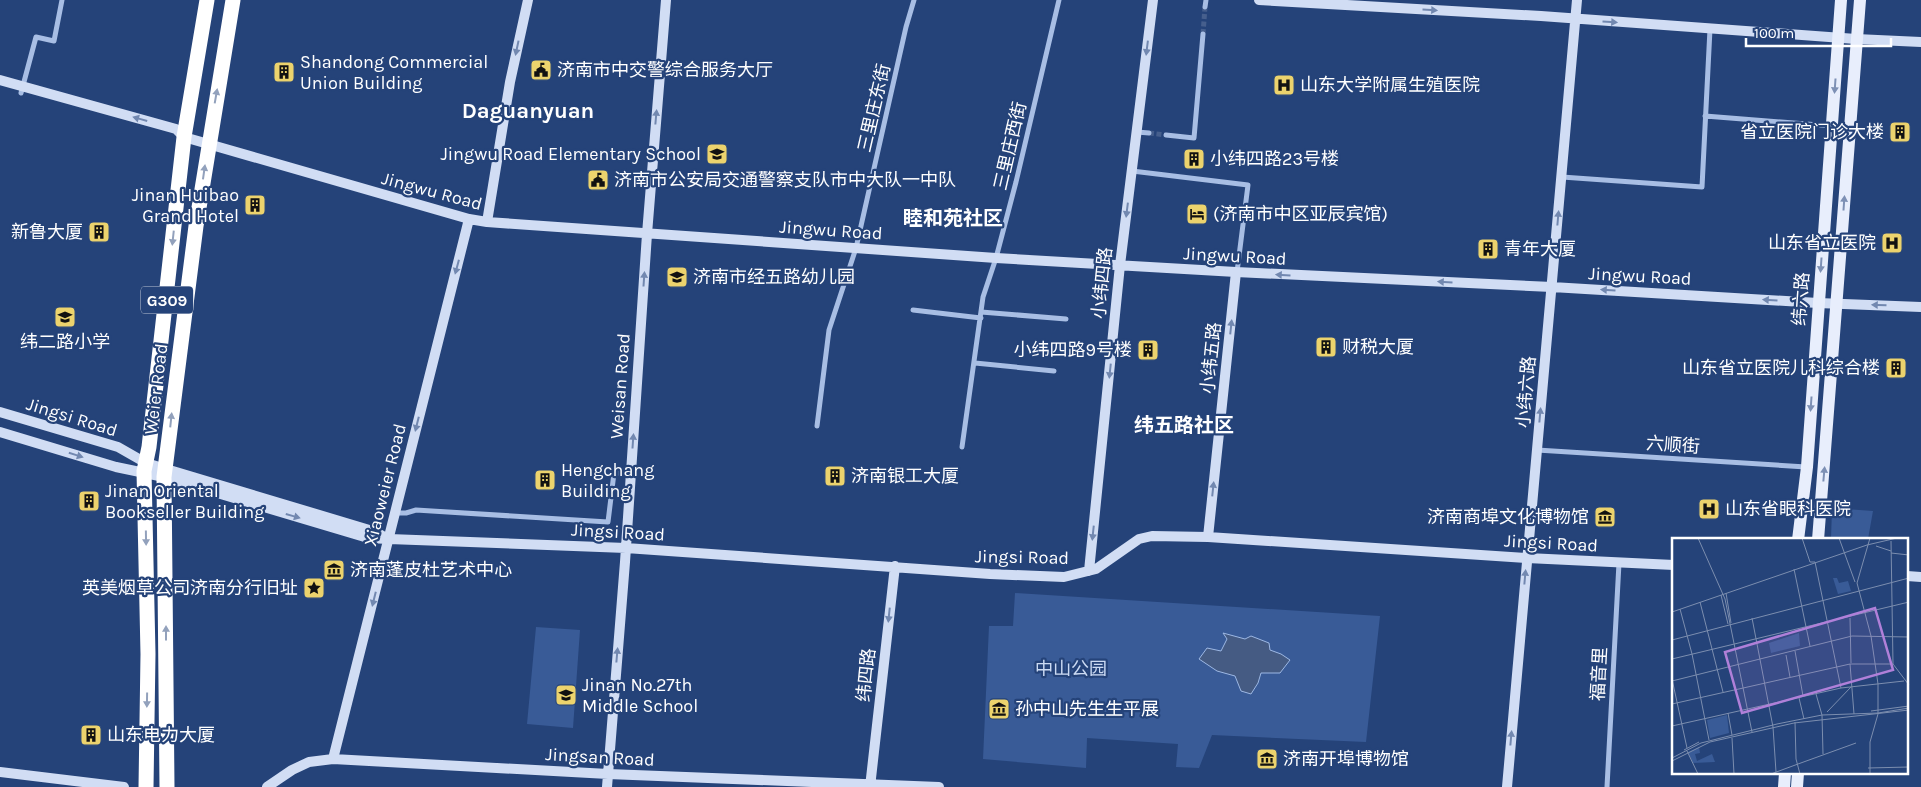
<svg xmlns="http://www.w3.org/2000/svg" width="1921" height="787" viewBox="0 0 1921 787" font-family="Karla,'Noto Sans SC',sans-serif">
<rect width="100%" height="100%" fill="#254379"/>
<path fill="#395b97" d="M1832 508 1873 511 1868 539H1831Z
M1015 593 1380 616 1366 742 1212 735 1199 768 1176 767 1178 744 1087 738 1086 768 983 759 989 626H1013Z
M536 627 580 630 573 728 527 724Z"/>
<path fill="#455b83" stroke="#9db8e4" d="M1223 633 1245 639 1251 636 1269 643 1270 650 1281 654 1290 660 1280 673H1261L1258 683 1251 694 1241 691 1235 676 1217 671 1199 659 1207 648 1221 651 1227 639Z"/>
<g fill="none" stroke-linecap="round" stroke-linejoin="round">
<path stroke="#465f8d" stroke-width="5" stroke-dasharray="5 2.5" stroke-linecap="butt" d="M1203 34 1205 7
M1149 133 1166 135"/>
<path stroke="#a8bee4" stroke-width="5" d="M1205 7 1206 0
M21 93 36 37 54 41 62 0
M1705 116 1832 126
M1137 132 1149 133
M1166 135 1194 138 1203 34
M1132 171 1248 185 1237 272
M1562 177 1702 187 1710 29
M913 310 981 318
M981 312 1066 319
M975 363 1054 371
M817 426 829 330 856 248 906 27 914 0
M962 447 983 297 996 258 1016 182 1059 0
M1537 450 1806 467
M395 513H406L416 510 608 522 614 473 631 474
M1607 787 1619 563"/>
<path stroke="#d1ddf4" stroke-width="10" d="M1259 0 1541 16 1856 39 1921 42
M0 80 176 129 184 137 469 219 487 222 996 258 1236 272 1552 287 1818 303 1921 307
M487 222 510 82 528 0
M0 412 118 447 146 463 376 532 386 538
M0 432 116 467 164 477 368 538 389 539 626 548 990 574 1064 577 1096 569 1139 539 1152 536 1208 537 1527 558 1674 565
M1208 537 1236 272
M1089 571 1120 265 1153 0
M1907 576 1921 577
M333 759 469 219
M0 772 124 787
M267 787 292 770 309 762 333 759 608 774 939 787
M607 787 625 562 647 234 666 0
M870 787 895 566
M1507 787 1577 0"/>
<path stroke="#e8eefc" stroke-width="12" d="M1798 540 1807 467 1841 0
M1818 540 1860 0
M1784 787 1785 773
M1797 787 1798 773"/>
<path stroke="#fff" stroke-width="15" d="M146 787 148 654 144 471 149 447 184 137 207 0
M167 787 164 477 196 226 233 0"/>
</g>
<defs><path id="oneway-solid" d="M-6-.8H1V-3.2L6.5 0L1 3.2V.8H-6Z" transform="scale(1.25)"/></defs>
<g fill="#7288b0">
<use href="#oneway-solid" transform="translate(1430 10) rotate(3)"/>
<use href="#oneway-solid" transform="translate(1610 22) rotate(4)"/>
<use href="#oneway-solid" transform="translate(517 48) rotate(102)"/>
<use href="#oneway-solid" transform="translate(1147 48) rotate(97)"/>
<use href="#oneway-solid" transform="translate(656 117) rotate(-85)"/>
<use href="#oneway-solid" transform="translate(140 119) rotate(-164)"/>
<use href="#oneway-solid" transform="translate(1127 210) rotate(97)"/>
<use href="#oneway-solid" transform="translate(1558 218) rotate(-85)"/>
<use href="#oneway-solid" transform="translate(457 267) rotate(105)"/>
<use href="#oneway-solid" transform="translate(1283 275) rotate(-177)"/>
<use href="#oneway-solid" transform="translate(644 279) rotate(-86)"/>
<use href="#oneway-solid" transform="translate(1445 282) rotate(-177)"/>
<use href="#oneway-solid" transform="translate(1608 290) rotate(-177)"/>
<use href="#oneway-solid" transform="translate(1770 300) rotate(-176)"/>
<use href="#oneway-solid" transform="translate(1879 305) rotate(-178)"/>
<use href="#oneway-solid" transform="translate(1231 327) rotate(-84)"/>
<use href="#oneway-solid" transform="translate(1110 371) rotate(96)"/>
<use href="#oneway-solid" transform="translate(1540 415) rotate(-85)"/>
<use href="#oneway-solid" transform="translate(417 424) rotate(104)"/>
<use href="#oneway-solid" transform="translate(633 441) rotate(-86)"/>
<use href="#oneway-solid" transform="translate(76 455) rotate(17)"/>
<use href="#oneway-solid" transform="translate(1213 489) rotate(-84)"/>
<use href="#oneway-solid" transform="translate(293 516) rotate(16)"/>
<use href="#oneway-solid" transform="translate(1093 533) rotate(96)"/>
<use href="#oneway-solid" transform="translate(1525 577) rotate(-85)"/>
<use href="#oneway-solid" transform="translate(374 599) rotate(104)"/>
<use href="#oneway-solid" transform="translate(889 615) rotate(96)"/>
<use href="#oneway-solid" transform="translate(617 655) rotate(-85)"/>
<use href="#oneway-solid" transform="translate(1511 738) rotate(-85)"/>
</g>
<g fill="#7d90b4">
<use href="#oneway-solid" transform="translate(1835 86) rotate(94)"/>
<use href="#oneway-solid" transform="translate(1844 203) rotate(-86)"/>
<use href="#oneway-solid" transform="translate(1821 265) rotate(94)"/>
<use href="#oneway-solid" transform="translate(1811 404) rotate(94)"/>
<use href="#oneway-solid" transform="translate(1824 474) rotate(-85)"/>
</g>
<g fill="#92a1bc">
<use href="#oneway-solid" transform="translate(216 96) rotate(-80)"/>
<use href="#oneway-solid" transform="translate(204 172) rotate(-82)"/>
<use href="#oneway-solid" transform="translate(173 238) rotate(96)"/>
<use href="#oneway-solid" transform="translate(171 420) rotate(-84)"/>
<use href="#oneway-solid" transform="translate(146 538) rotate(89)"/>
<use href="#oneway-solid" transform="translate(166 633) rotate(-90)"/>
<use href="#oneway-solid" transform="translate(147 700) rotate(91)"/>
</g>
<defs>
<g id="civic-square" transform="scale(1.125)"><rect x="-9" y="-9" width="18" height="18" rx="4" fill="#ecd36d" stroke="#254379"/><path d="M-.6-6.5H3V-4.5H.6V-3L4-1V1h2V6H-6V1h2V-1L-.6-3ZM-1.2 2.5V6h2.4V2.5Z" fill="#111"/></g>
<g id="building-square" transform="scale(1.125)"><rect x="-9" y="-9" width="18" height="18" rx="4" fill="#ecd36d" stroke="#254379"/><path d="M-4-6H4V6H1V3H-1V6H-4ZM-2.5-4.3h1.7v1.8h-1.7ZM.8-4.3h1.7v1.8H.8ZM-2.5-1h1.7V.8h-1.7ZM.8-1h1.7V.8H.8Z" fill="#111"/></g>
<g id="hospital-square" transform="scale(1.125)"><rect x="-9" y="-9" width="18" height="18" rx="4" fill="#ecd36d" stroke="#254379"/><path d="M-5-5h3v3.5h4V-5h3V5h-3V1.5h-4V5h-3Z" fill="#111"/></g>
<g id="school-square" transform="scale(1.125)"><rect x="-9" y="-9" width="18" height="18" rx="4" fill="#ecd36d" stroke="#254379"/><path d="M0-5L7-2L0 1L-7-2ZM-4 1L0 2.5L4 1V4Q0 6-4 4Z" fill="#111"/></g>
<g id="hotel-square" transform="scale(1.125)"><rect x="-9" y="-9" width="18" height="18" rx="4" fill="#ecd36d" stroke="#254379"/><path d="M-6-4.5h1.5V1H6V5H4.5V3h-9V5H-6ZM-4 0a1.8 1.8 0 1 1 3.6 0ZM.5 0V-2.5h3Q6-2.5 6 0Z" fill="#111"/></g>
<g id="museum-square" transform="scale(1.125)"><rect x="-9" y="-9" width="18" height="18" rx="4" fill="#ecd36d" stroke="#254379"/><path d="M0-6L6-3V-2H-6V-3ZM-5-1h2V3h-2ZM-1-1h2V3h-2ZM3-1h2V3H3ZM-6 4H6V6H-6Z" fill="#111"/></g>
<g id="sight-square" transform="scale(1.125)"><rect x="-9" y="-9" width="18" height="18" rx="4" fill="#ecd36d" stroke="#254379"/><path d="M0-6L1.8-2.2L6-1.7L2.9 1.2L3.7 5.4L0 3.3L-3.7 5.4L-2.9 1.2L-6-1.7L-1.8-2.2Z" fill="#111"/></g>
</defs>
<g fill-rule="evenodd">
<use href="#civic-square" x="541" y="70"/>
<use href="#building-square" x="284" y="72"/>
<use href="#hospital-square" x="1284" y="85"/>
<use href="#building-square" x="1900" y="132"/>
<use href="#school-square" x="717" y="154"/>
<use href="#building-square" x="1194" y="159"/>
<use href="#civic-square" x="598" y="180"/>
<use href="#building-square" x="255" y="205"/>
<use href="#hotel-square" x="1197" y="214"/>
<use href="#building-square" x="99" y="232"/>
<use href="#hospital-square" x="1892" y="243"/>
<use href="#building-square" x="1488" y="249"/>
<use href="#school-square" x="677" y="277"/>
<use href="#school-square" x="65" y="317"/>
<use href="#building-square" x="1326" y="347"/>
<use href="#building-square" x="1148" y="350"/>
<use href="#building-square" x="1896" y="368"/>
<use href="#building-square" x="835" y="476"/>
<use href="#building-square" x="545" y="480"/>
<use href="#building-square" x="89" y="501"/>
<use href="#hospital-square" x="1709" y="509"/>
<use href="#museum-square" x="1605" y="517"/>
<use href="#museum-square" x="334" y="570"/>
<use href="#sight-square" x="314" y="588"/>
<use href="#school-square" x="566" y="695"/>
<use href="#museum-square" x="999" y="709"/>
<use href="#building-square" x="91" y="735"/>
<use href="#museum-square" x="1267" y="759"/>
</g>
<g text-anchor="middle" stroke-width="4.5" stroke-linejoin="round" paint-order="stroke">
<rect fill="#254379" stroke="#bec7d7" stroke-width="1" x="141" y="286.5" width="52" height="27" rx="4"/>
<g font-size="16" font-weight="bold" fill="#fff">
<text x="167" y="306">G309</text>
</g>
<g font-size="18" fill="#fff" stroke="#254379" text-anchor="start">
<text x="300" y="68">Shandong Commercial<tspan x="300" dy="21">Union Building</tspan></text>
<text x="557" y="76">济南市中交警综合服务大厅</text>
<text x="1300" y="91">山东大学附属生殖医院</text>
<text x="1884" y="138" text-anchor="end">省立医院门诊大楼</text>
<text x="701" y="160" text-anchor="end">Jingwu Road Elementary School</text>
<text x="1210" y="165">小纬四路23号楼</text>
<text x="614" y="186">济南市公安局交通警察支队市中大队一中队</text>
<text x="239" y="201" text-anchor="end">Jinan Huibao<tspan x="239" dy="21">Grand Hotel</tspan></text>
<text x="1213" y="220">(济南市中区亚辰宾馆)</text>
<text x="83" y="238" text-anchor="end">新鲁大厦</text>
<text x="1876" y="249" text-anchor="end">山东省立医院</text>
<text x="1504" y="255">青年大厦</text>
<text x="693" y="283">济南市经五路幼儿园</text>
<text x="65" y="348" text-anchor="middle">纬二路小学</text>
<text x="1342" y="353">财税大厦</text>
<text x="1132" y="356" text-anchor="end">小纬四路9号楼</text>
<text x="1880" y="374" text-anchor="end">山东省立医院儿科综合楼</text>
<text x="561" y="476">Hengchang<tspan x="561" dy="21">Building</tspan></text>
<text x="851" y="482">济南银工大厦</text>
<text x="105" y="497">Jinan Oriental<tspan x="105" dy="21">Bookseller Building</tspan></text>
<text x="1725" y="515">山东省眼科医院</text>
<text x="1589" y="523" text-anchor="end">济南商埠文化博物馆</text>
<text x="350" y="576">济南蓬皮杜艺术中心</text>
<text x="298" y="594" text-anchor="end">英美烟草公司济南分行旧址</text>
<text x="582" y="691">Jinan No.27th<tspan x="582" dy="21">Middle School</tspan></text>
<text x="1015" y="715">孙中山先生生平展</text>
<text x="107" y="741">山东电力大厦</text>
<text x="1283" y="765">济南开埠博物馆</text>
</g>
<g font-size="18" fill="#fff" stroke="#254379">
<text transform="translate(874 108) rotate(-77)" y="6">三里庄东街</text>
<text transform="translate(1010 146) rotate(-77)" y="6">三里庄西街</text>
<text transform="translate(432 191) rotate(15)" y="6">Jingwu Road</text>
<text transform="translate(831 230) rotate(4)" y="6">Jingwu Road</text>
<text transform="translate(1235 256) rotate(3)" y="6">Jingwu Road</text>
<text transform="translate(1640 276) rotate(3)" y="6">Jingwu Road</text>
<text transform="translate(1102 283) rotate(-84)" y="6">小纬四路</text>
<text transform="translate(1801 299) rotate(-86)" y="6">纬六路</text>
<text transform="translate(1211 358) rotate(-84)" y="6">小纬五路</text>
<text transform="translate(620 386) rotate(-86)" y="6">Weisan Road</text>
<text transform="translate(156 389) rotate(-83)" y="6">Weier Road</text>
<text transform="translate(1526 392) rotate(-85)" y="6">小纬六路</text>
<text transform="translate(72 417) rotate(17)" y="6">Jingsi Road</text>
<text transform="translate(1673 445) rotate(4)" y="6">六顺街</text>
<text transform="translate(385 485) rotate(-76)" y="6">Xiaoweier Road</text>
<text transform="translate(618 532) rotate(3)" y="6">Jingsi Road</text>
<text transform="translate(1551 543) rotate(3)" y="6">Jingsi Road</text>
<text transform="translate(1022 557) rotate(1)" y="6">Jingsi Road</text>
<text transform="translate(1599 674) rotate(-87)" y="6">福音里</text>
<text transform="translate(866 675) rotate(-84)" y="6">纬四路</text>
<text transform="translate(600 757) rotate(3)" y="6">Jingsan Road</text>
</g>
<g font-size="18" fill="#cbdaf3" stroke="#254379">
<text x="1071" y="675">中山公园</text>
</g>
<g font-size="20" font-weight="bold" fill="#fff" stroke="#254379">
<text x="953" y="225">睦和苑社区</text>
<text x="1184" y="432">纬五路社区</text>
</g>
<g font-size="22" font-weight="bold" fill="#fff" stroke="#254379">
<text x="528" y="118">Daguanyuan</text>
</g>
</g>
<g transform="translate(1672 538)">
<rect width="236" height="236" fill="#254379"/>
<path d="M161 40H165L167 45 176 43 179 53 166 56ZM127 95 128 108 99 115 97 105ZM55 177 57 195 38 200 35 182ZM27 209 28 215 23 216 25 223 40 216 43 224 21 225 16 214Z" fill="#395b97"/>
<path fill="none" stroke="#7c8eaf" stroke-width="1" d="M26 0 53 61 80 194M130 0 138 24H143L169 150M167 0 183 44M219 3 221 126 237 147M204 8 219 13M219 15 237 17M122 31 138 108M54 55 59 85M49 57 56 86M28 64 51 154M8 71 20 116 37 202M0 74 195 7 225 0M80 80 101 189 104 234M178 80 179 125M0 102 237 40M123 113 131 158M114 117 118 139M0 121 237 64M178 126 182 176M0 141 15 210M0 143 180 98 237 99M144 156 150 177M127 160 132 181M0 166 178 126H221M199 173 237 168M155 174 179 149M56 175 60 197M150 177 151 216M123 184 124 221 128 236M0 188 169 150 232 143M60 200 62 236M12 212 27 204M15 213 26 236M0 220 29 205 105 186 150 177 206 175 237 170M0 223 38 204 122 185 237 172M126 226 184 205M196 230 237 229M99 236 126 226M198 236V204L206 176V146L199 98 185 45 198 0"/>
<path fill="#b080d9" fill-opacity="0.15" stroke="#b080d9" stroke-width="2.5" d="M203 70 221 132 70 175 53 114Z"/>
<rect width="236" height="236" fill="none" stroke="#fff" stroke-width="2.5"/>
</g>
<path d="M1746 38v8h145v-8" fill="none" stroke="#ffffff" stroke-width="2.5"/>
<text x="1754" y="38" font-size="15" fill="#ffffff" stroke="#254379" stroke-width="4" paint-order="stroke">100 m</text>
</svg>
